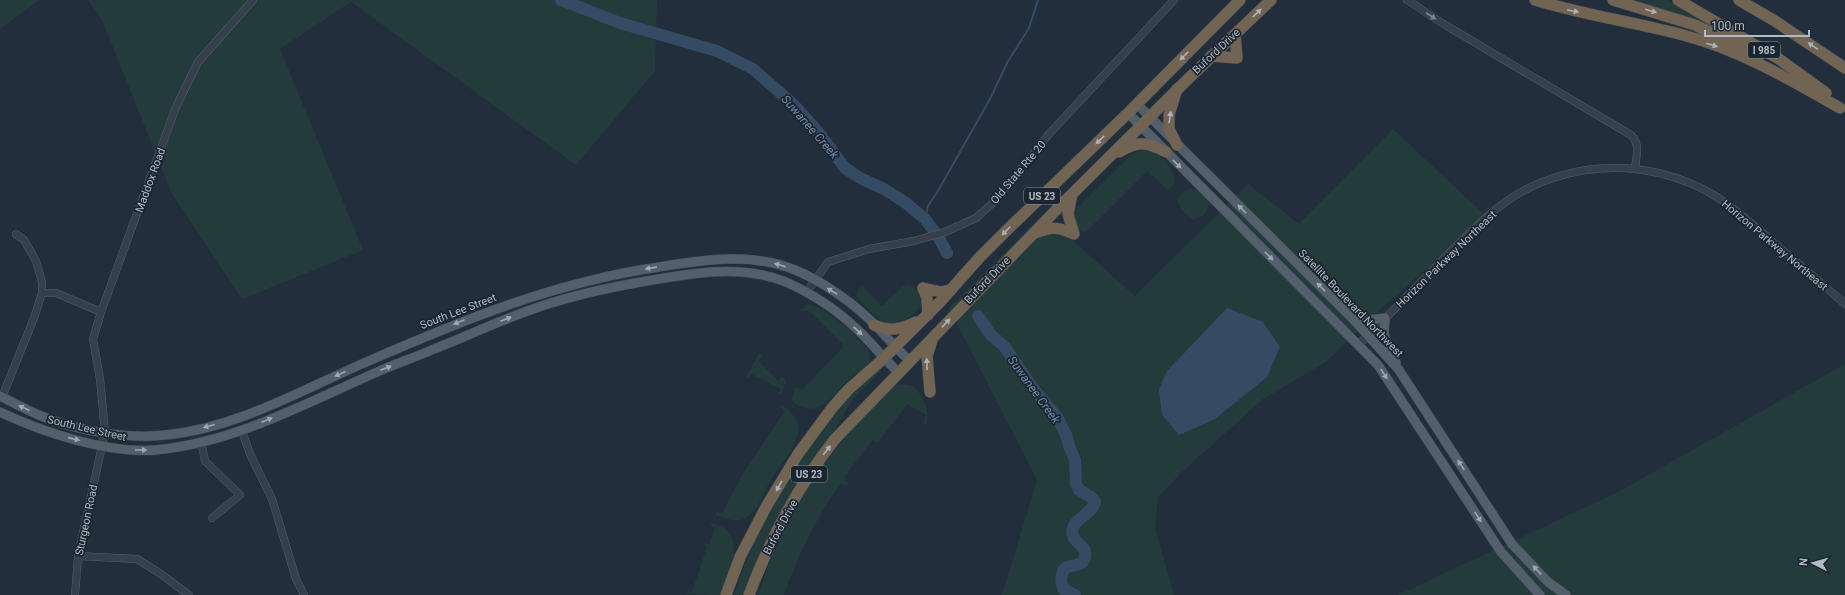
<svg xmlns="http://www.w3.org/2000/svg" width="1845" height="595" viewBox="0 0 1845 595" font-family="Roboto,sans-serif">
<rect width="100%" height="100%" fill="#222e3b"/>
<path fill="#243b3c" d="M0 0H39L0 29Z
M88 0H657L655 71 576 165 351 2 280 49 363 250 242 299 171 192 102 20Z
M1629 0H1668L1722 31 1721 32 1677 14Z
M1393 129 1486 216 1383 307 1326 362 1263 399 1183 471 1158 497 1155 529 1174 595H1002L1037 480 949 308 1043 214 1135 296 1248 184 1299 224Z
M1148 149C1158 152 1178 171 1174 183 1173 186 1170 188 1167 190L1147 171 1090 228 1084 232 1076 228 1072 213 1130 156 1140 150Z
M1190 189C1199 189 1206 196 1209 204 1208 213 1201 219 1192 219 1180 209 1168 198 1190 189Z
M907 284C917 287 922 295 923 304 917 310 910 319 902 323 884 332 868 308 857 297L858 290 862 286 882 306 903 286Z
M807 304C819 304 859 336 866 347 869 351 870 354 870 359 868 369 857 371 851 377 833 395 818 423 791 400L796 387 802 390 843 347 842 343 813 314 808 311H801Z
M759 353 763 356 758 361 778 381 782 377 786 381 781 395 779 393 781 389 751 374 748 378 746 377Z
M1845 364V595H1398L1618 492Z
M879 369 881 371 852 400 831 435 799 479 767 538 744 595H734C754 533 784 474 826 424 842 404 861 387 879 369Z
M898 385C903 385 908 384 913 387 923 393 931 414 926 424L923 423 926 415 907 404 878 443 873 440 844 477 849 483 846 485 840 484C816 518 798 556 784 595H758C774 545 800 493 833 452 852 429 872 408 893 387Z
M781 406C786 407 790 411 793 415 810 434 781 462 771 480 764 491 758 512 746 518 736 523 726 519 716 515V512L722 513 744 472 785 411 781 408Z
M711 523C751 532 728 571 720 595L686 594V591L692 592 707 547 703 543 709 544 715 529 711 526Z"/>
<path fill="#354b63" d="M1227 308 1263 322 1280 347 1267 377 1215 419 1179 435 1162 415 1159 389 1167 371Z"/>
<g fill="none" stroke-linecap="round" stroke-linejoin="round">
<path stroke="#354b63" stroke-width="2" d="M925 219 928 206 938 191 991 97 1008 61 1029 28 1038 0"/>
<path stroke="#354b63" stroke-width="12" d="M561 0 620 23 717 51 753 69 793 104 819 133 845 168 860 178 884 189 906 203 925 219 939 238 947 253
M978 316 991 335 1004 346 1032 387 1057 417 1067 437 1069 446 1075 460 1076 484 1079 490 1091 497 1095 502C1092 516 1065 521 1074 538 1077 543 1083 546 1085 551 1087 568 1075 563 1065 568 1060 576 1060 582 1064 590L1075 595"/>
<g stroke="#545e69" stroke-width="8">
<path id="minor" d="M1407 0 1442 23 1631 135C1641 144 1636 157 1635 169
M42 293H56L101 312
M806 293 828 262 869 249 914 241 945 232 976 218 998 198 1049 134 1174 0
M1358 345C1403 303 1443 256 1489 215 1552 159 1646 153 1717 197 1737 210 1756 227 1774 243 1798 263 1821 283 1845 304
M2 397 34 318 42 293V282L36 261 24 240 16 234
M242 431 250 454 272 499 296 579 304 595
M201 441 205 461 240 495 212 518
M78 556 137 559 161 574 189 595
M75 595 78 556 105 432 100 379 93 339 101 312 176 107 198 62 253 0"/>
</g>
<g stroke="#3f4954" stroke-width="10">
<path id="major" d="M1137 104 1354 320 1399 370 1512 544 1548 582 1566 595
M1128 113 1378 365 1501 552 1540 595
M1348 314 1368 320 1385 318 1384 335 1396 363
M0 396C16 404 32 413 49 419 85 432 128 439 166 435 236 428 300 391 364 363 460 321 555 282 659 267 703 260 752 252 795 270 820 280 849 300 869 319 883 332 895 348 910 361
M0 412C42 432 108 454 155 450 233 443 304 404 375 373 394 364 414 358 434 349 467 336 499 321 533 309 567 297 611 287 647 281 692 273 742 264 786 282 813 294 841 313 862 334 875 347 886 361 899 373"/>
</g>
<g stroke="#414b56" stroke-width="12">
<path id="highway" d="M1535 0C1584 15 1634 22 1683 35 1740 50 1789 79 1840 108
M1613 0 1695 25 1758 56
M1678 0 1779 59 1826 93
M1739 0 1775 21 1845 68
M1211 56 1237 58 1235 34
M1177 145 1169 129V115L1177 89
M1119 152C1138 141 1146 141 1166 152
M1072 194 1068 214 1074 234
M1035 233C1052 227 1056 226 1074 234
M923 288 941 292 951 290
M923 288 927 298 928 315
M874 325C890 332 902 329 916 322
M930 392 927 356 932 340
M726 595 740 557 766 507 798 454 832 408 849 389 883 359 940 302 979 258 1006 231 1128 113 1240 0
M749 595C770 539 798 486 835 439L1060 206 1188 79 1271 0"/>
</g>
<use href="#minor" stroke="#36404c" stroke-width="7"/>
<use href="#major" stroke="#545f6c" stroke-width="9"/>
<use href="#highway" stroke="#726453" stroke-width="11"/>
</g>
<defs><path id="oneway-solid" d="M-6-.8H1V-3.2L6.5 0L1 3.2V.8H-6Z"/></defs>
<g fill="#abb2bb">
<use href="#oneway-solid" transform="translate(1573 11) rotate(12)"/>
<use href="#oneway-solid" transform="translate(1651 11) rotate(16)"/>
<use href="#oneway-solid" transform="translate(1257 13) rotate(-43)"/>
<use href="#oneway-solid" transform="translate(1712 45) rotate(18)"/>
<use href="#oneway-solid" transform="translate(1813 46) rotate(-146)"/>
<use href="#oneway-solid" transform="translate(1184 56) rotate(135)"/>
<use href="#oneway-solid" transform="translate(1170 117) rotate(-81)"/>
<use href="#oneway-solid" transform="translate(1100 140) rotate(136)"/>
<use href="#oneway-solid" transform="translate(1006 231) rotate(135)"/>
<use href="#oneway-solid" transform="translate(946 323) rotate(-47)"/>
<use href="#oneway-solid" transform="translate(927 364) rotate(-92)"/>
<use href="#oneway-solid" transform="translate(827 450) rotate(-52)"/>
<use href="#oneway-solid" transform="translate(779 486) rotate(119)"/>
</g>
<use fill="#7a8490" href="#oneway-solid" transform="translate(1431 16) rotate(33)"/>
<g fill="#9ea9b5">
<use href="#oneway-solid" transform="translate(1177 164) rotate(45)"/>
<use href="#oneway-solid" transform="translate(1242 209) rotate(-135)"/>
<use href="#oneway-solid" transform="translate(1269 256) rotate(45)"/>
<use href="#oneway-solid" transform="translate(780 265) rotate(-164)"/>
<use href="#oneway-solid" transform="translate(651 268) rotate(172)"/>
<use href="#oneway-solid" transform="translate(1321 287) rotate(-135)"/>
<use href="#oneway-solid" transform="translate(832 291) rotate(-149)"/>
<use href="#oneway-solid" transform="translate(506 319) rotate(-21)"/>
<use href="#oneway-solid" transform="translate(459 322) rotate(158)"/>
<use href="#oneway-solid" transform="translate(858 331) rotate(43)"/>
<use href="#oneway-solid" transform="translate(386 368) rotate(-21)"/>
<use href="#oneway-solid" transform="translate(340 374) rotate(156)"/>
<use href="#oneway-solid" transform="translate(1384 374) rotate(57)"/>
<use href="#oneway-solid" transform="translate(24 408) rotate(-155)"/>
<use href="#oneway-solid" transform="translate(267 420) rotate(-22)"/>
<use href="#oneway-solid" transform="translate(209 426) rotate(165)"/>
<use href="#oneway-solid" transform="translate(74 439) rotate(13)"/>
<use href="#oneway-solid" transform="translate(141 450)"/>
<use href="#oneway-solid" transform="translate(1461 465) rotate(-123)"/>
<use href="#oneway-solid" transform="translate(1478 517) rotate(57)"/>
<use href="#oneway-solid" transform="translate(1537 570) rotate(-133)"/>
</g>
<g text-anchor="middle" stroke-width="3.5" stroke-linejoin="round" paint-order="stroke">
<g fill="#1b2530" stroke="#848e9a" stroke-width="1">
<rect x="1748" y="42" width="32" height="16" rx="3"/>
<rect x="1024" y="188" width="36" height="16" rx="3"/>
<rect x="791" y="466" width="36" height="16" rx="3"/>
</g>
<g font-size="10" font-weight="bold" fill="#b1bbc7">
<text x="1764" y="54">I 985</text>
<text x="1042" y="200">US 23</text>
<text x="809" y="478">US 23</text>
</g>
<g font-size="11" fill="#b1bbc7" stroke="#1b2530">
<text transform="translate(1216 51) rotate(-43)" y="4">Buford Drive</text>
<text transform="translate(1018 172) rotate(-50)" y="4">Old State Rte 20</text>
<text transform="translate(150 180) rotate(-70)" y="4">Maddox Road</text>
<text transform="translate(1775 245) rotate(40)" y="4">Horizon Parkway Northeast</text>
<text transform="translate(1446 259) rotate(-44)" y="4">Horizon Parkway Northeast</text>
<text transform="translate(987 280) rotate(-46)" y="4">Buford Drive</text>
<text transform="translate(1351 303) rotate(46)" y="4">Satellite Boulevard Northwest</text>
<text transform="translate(458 311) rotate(-21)" y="4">South Lee Street</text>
<text transform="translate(87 428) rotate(13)" y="4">South Lee Street</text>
<text transform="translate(86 520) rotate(-78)" y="4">Sturgeon Road</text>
<text transform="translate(780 527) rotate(-62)" y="4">Buford Drive</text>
</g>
<g font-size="12" font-style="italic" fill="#718dab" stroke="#1b2530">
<text transform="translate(810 127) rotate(49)" y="4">Suwanee Creek</text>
<text transform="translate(1034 390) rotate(54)" y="4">Suwanee Creek</text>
</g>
</g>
<g transform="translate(1813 563) rotate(276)" stroke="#1b2530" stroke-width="3" paint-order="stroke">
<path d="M0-3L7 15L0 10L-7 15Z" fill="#b1bbc7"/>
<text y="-6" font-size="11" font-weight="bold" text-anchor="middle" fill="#b1bbc7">N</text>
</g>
<path d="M1705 30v6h104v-6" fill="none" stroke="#b1bbc7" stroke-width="2"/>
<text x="1711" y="30" font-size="12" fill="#b1bbc7" stroke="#1b2530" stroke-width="3" paint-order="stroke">100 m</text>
</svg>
